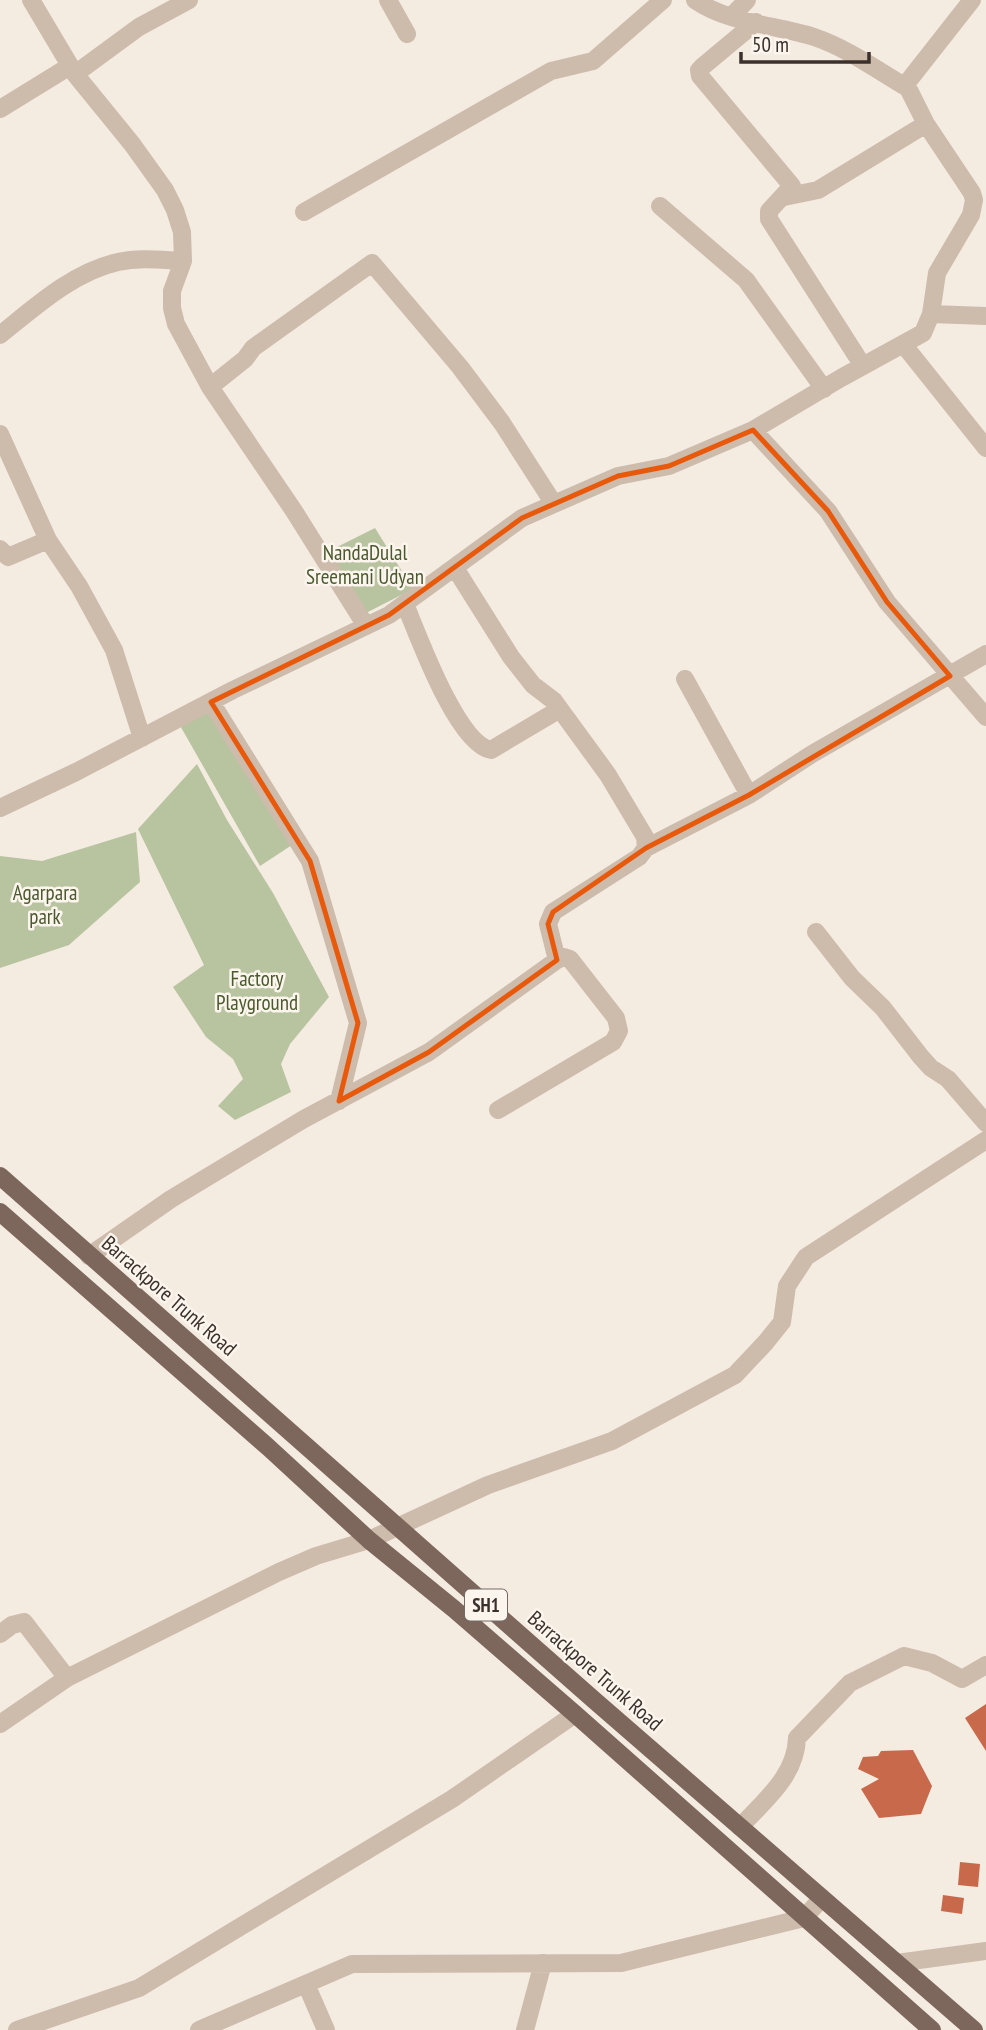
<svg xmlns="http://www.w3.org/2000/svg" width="986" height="2030" viewBox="0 0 986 2030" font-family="'PT Sans Narrow',sans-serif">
<rect width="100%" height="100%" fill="#f4ebe1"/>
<path fill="#b8c4a0" d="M375 528 413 589 364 614 325 553Z
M212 704 292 845 260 866 178 722Z
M197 764 227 820 273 893 329 997 290 1044 281 1064 291 1092 235 1120 218 1106 243 1079 233 1059 206 1037 173 987 204 965 138 829Z
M136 832 140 882 69 945 0 968V856L42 861Z"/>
<path fill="#c8694b" d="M986 1704V1751L965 1718Z
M913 1750 932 1786 921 1814 879 1818 861 1789 879 1779 858 1769 863 1757 878 1756 881 1751Z
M960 1862 980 1864 978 1887 958 1885Z
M943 1895 964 1898 962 1914 941 1911Z"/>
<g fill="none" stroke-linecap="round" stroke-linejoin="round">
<path stroke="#cdbbac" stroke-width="18" d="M31 0 75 74 132 144 165 190 175 210 182 232 183 261 172 291V308L176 324 210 387 294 511 366 626
M388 0 407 34
M695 0C728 23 776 25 814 37 847 48 877 70 906 87
M732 16 747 0
M756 22 702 67 699 70 700 76 792 186 769 211V219L863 366
M75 74 139 27 189 0
M0 109 70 66
M784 197 818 190 926 124
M660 206 746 280 824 389
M304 212 551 71 593 61 663 0
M931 314 986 316
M0 335C35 307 73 272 118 262 140 257 161 260 183 261
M903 344 986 448
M210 387 245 359 253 348 372 263 460 367 502 423 554 504
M753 430 828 511 887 602 986 717
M0 434 48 540 79 586 114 650 142 738
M0 549 8 557 48 540
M455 568 511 657 533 685 554 701 608 775 645 837 646 848 639 857 553 912 548 924 557 960
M405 604C418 635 457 744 491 750L560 709
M685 679 749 795
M211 702 310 861 358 1023 339 1101
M0 808 76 772 233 690 389 615 522 518 618 476 669 466 753 430 841 378 923 333 931 314 937 273 971 215 974 200 972 193 926 124 906 84 972 0
M646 848 749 795 812 754 986 654
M816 932 852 978 883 1008 921 1057 931 1068 948 1079 986 1123
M89 1256 171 1199 304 1119 429 1052 557 960 564 957 570 959 616 1018 619 1031 613 1042 498 1110
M0 1634 12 1625 24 1622 67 1678
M0 1724 67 1678 279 1572 316 1556 369 1540 488 1485 612 1441 735 1375 766 1342 782 1322 787 1286 806 1257 986 1140
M740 1827C764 1801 796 1776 797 1738L850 1683 904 1656 932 1663 962 1679 986 1665
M897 1963 986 1951
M306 1984 326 2030
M17 2030 139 1988 452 1799 575 1714
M199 2030 352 1964 621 1963 804 1918 822 1898
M525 2030 543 1963"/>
<path stroke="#7d675c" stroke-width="18" d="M0 1176 594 1700 974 2030
M0 1212 268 1447 369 1540 454 1609 575 1714 932 2030"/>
</g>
<path fill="none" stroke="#e8590c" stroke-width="5" stroke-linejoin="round" d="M753 430 828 511 887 602 950 676 749 795 646 848 553 912 548 924 557 960 429 1052 339 1101 358 1023 310 861 211 702 389 615 522 518 618 476 669 466Z"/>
<g text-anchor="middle" stroke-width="5" stroke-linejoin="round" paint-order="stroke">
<rect fill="#fbf5ee" stroke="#756b66" stroke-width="2" x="465" y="1589.5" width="42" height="31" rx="5"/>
<g font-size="19" font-weight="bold" fill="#3b302b">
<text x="486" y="1612">SH1</text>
</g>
<g font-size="21" fill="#4a5a2e" stroke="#fbf5ee">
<text x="365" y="560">NandaDulal<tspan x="365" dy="24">Sreemani Udyan</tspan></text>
<text x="45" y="900">Agarpara<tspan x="45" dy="24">park</tspan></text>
<text x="257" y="986">Factory<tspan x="257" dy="24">Playground</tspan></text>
</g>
<g font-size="21" fill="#3b302b" stroke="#fbf5ee">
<text transform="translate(169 1296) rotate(41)" y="7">Barrackpore Trunk Road</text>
<text transform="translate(595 1671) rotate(41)" y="7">Barrackpore Trunk Road</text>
</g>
</g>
<path d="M741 52v10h128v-10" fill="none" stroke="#3b302b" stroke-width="3.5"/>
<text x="752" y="52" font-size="21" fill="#3b302b" stroke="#fbf5ee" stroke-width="5" paint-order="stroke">50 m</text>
</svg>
